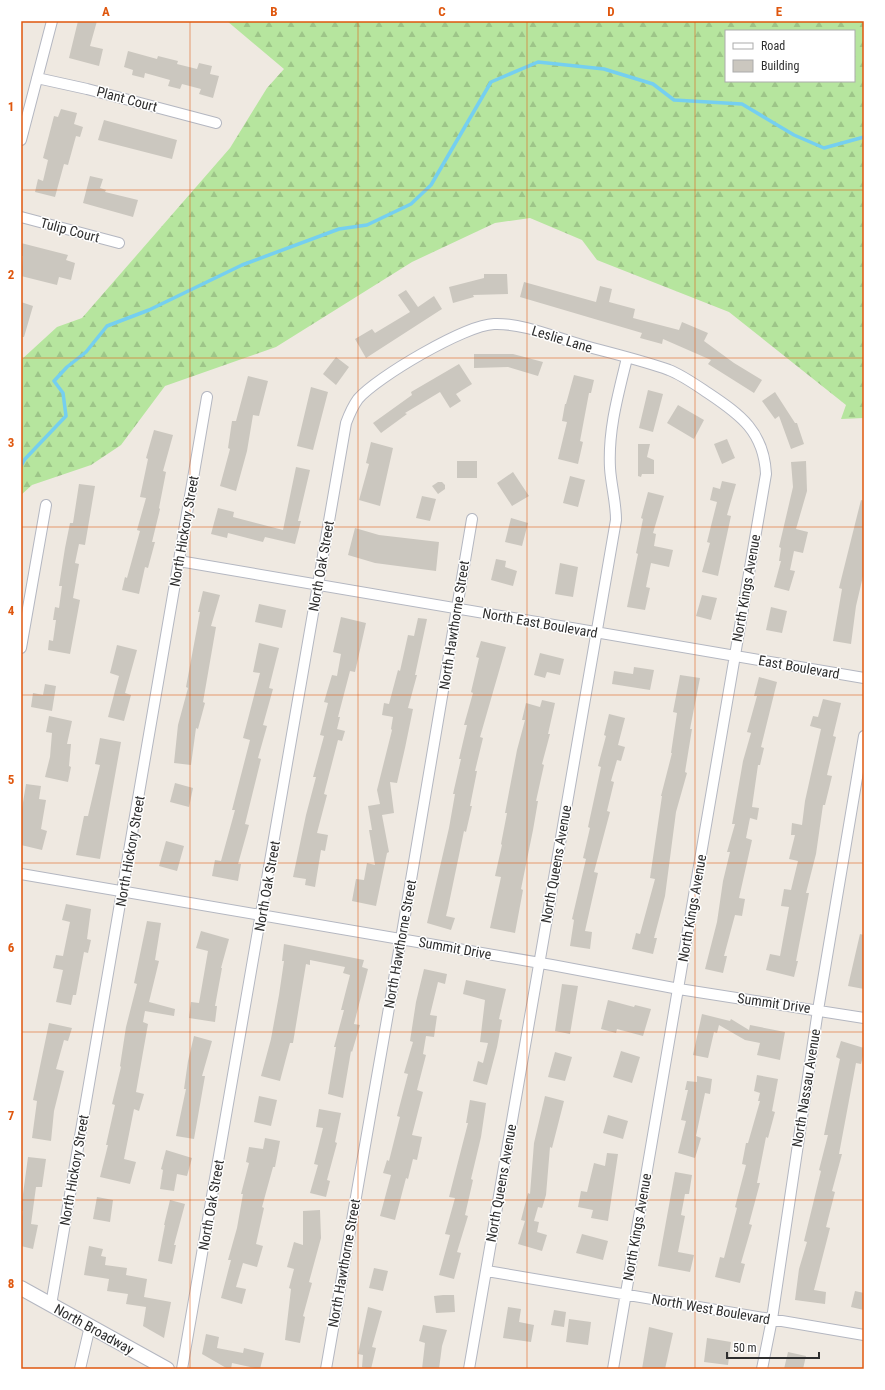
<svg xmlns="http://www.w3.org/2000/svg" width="885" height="1390" viewBox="0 0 885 1390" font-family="'Roboto Condensed',sans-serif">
<defs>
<pattern id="forest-firs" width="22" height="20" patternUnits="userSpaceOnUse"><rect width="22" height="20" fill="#b6e59e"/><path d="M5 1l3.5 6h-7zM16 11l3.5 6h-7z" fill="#9dc588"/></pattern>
</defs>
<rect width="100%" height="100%" fill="#efe9e1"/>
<path fill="url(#forest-firs)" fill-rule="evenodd" d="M227 21H864V418L841 419 846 405 729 312 597 260 582 240 530 218 495 223 412 262 276 347 165 386 121 445 91 465 32 485 21 495V360L57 327 82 318 230 148 267 88 284 69ZM726 31H854V81H726Z"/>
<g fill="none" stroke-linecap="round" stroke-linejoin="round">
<path stroke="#75cff0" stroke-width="3.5" d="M21 466 25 459 66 416 63 393 54 381 67 367 86 352 107 326 149 310 242 265 339 229 367 225 411 204 431 185 491 82 538 62 604 69 653 84 674 100 742 104 794 135 824 148 864 137"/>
</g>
<path fill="#cbc7bf" d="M78 21H97L90 46 103 49 99 66 69 58Z
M128 51 157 59 158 56 178 61 177 64 197 69 199 63 212 66 210 74 219 76 213 98 199 94 201 89 182 84 180 89 168 86 170 80 145 73 144 78 132 75 133 70 124 67Z
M61 109 77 113 74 124 83 127 80 137 76 136 68 165 64 164 55 197 35 192 38 179 43 181 48 160 43 158 54 116 58 117Z
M104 120 177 140 172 159 98 140Z
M90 176 103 179 100 188 106 190 105 192 138 200 133 217 83 203Z
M21 243 68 255 66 260 75 263 71 280 59 277 57 285 21 276 23 256H21Z
M484 274H507L508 294 473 295 474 297 453 303 449 287 484 278Z
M524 282 596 302 600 286 612 289 609 302 635 309 633 318 679 330 682 322 708 333 704 341 734 363 762 380 754 393 708 364 711 360 663 339 662 344 640 338 642 333 520 297Z
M406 290 418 307 434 296 442 309 366 358 355 339 372 329 375 333 410 312 398 295Z
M21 302 33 306 24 337H21Z
M474 354H513L543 362 538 376 508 367 474 368Z
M336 357 349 367 336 385 323 374Z
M459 364 472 384 456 394 461 401 450 408 440 392 405 413 407 414 381 433 373 423 412 395 411 392Z
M574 375 594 380 591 393H589L580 441 583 442 578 464 558 459 567 422 562 421 565 404H566Z
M248 376 268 381 259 416 253 415 247 451 236 491 220 486 230 449 228 448 232 421H236Z
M311 387 328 392 313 450 297 446Z
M648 390 663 394 653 432 639 428Z
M775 392 795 423H797L804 444 791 449 779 416 775 419 762 401Z
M678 405 704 420 694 439 667 423Z
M154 430 173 435 163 471 166 472 159 508 160 509 152 542H155L148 568 145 567 139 594 122 590 125 577 127 578 140 531 137 530 146 498 140 497 148 459 146 458Z
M727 439 735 458 722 464 714 444Z
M371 442 393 448 380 506 359 500 369 464 366 463Z
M638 444H650L647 457 654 460V474H642L641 477 638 476Z
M457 461H477V478H457Z
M806 461 807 491 796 529 808 532 803 553 794 551 790 570 795 571 789 591 774 587 781 561H779L781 548 779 547 793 487 791 462Z
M296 467 310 470 298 521H301L295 544 265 537 263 542 228 533 227 538 211 534 218 508 234 512 233 517 283 530Z
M513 472 529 496 512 506 497 483Z
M570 476 585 480 578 507 563 503Z
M722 481 736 484 727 515 731 516 718 576 702 572 710 543 707 542 717 502 710 500 713 487 720 489Z
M438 482H442L445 485V489L438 494 432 486Z
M79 484 95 486 85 545 79 544 75 563 79 564 73 598 80 600 70 654 48 650 49 640 53 641 56 620H53L55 607 59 608 62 586H59L65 548 70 523H73Z
M648 492 664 496 653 533 656 534 654 546 673 550 669 567 651 563 646 587 650 588 645 610 627 607 638 554 636 553 643 519 641 518Z
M422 496 436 499 430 521 416 518Z
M861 500 864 501V572L856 606 851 644 833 641 842 589 839 588Z
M511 518 528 523 522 546 505 542Z
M355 528 379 535 439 542 436 571 375 563 348 555Z
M496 559 506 561 505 567 517 571 513 586 491 580Z
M560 563 578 567 573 597 555 594Z
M203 591 220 595 211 626 216 627 203 702 205 703 198 729 196 728 191 765 174 763 178 725 188 688 186 687 200 612H198Z
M702 595 717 598 711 620 696 616Z
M259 604 286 610 282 628 255 622Z
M771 607 787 611 782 633 766 630Z
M341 617 366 623 355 672 350 671 338 717H340L337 729 345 731 342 741 338 740 324 794 327 795 317 833 328 835 325 851 321 850 315 887 305 885 306 879 293 877 306 815 316 777H313L324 736 320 735 328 703 324 702 332 675 337 676 341 654 333 652Z
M418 618 427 619 415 675H417L408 708 413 709 405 748 397 783 390 782 394 813 382 815 389 852 387 853 376 906 352 901 356 879 364 880 367 863 375 865 369 830H372L368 806 380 804 377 790 392 730 391 729 393 717 382 715 384 703 389 704 398 670 400 671 408 635 414 636Z
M481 641 506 647 480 737 483 738 475 771H477L470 806H472L466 832 464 831 448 908 446 916 455 918 451 930 427 923 449 828 455 794H453L461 759H459L467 725H464L473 693 471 692 479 658 476 657Z
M259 643 279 648 269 688 273 689 263 725 267 726 258 758 261 759 245 824 249 825 238 864H241L238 881 212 876 215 860 221 861 235 810H232L250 740 243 738 260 673 253 672Z
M117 645 137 650 125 693 131 695 124 721 108 717 119 676 110 673Z
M540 653 564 659 560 675 547 672 545 678 534 675Z
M634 667 654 670 650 690 612 684 614 671 633 674Z
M680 675 700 678 690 729H692L685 772 687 773 676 812 665 896 654 938H657L653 954 632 949 636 933 640 934 655 879 650 878 662 796H661L672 753H671L677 713 673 712Z
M759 677 777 682 761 747 764 748 760 765H758L752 807 759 808 757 820 750 818 746 838 752 840 739 898 745 899 742 916 735 915 724 956H727L723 973 705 969 717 922 723 881 730 852H727L735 824H732L743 761 751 733 747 732 757 696H754Z
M45 684 56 686 52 711 31 707 33 693 43 695Z
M823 699 841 703 833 736 836 737 827 775 832 776 825 805H823L816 854 806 893H809L796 961H798L794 977 766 970 770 954 780 956 789 907 781 906 784 889 791 890 798 861 789 859 795 835H791L792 823 802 825 805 801 821 729 810 726 813 716 818 717Z
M542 700 555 703 548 734H550L542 764 544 765 536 801H538L533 830 521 889 523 890 515 933 490 928 501 877 495 876 502 845 501 844 507 813H505L517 750 525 720H522L526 703 540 707Z
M609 714 625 718 618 745 625 747 621 761 617 760 611 781 614 782 607 811 610 812 594 872 598 873 585 931 592 932 590 949 570 946 574 920 572 919 586 859 583 858 590 828 588 827 601 767 598 766 606 736 604 735Z
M49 716 72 721 67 744H71L69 766 71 767 68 782 45 777 50 757 52 733 46 732Z
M100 738 121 742 100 859 76 855 84 816H88L100 765 95 764Z
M175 783 193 788 189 807 170 802Z
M26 784 41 786 39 799 46 800 41 829 47 831 42 850 21 845V815Z
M166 841 184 846 177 871 159 866Z
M66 904 91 909 87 939 91 940 88 953 84 952 76 995H73L71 1005 56 1002 63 970 53 968 56 955 63 956 70 922 62 920Z
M147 921 161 923 155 960 159 961 149 1002 175 1009 174 1016 145 1011 143 1022 148 1024 136 1092 144 1094 139 1111 134 1109 124 1159 136 1162 130 1184 100 1177 108 1145H106L115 1105 112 1104 121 1067 120 1066 126 1027 137 984 134 983Z
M201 931 229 939 221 968H222L215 1006H217L215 1022 189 1018 191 1002 199 1003 208 951 196 948Z
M860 934 864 935V989L848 986Z
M284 944 364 960 362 967 368 969 354 1024 360 1025 352 1052 351 1051 343 1098 328 1094 336 1047H334L344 1010H341L350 975 343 973 345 967 310 960V965L306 964 293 1043H290L280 1081 261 1076 271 1039 279 995 284 961H282Z
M424 969 447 974 445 984 438 982 430 1015 437 1016 434 1037 426 1036 423 1054 426 1055 417 1090 423 1092 412 1135 422 1137 417 1160 413 1159 408 1179 406 1178 395 1220 380 1216 391 1175 383 1173 387 1160 389 1161 400 1117 397 1116 408 1074 404 1073 413 1042 410 1041 416 1002Z
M466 980 506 989 499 1019 502 1020 497 1047 487 1085 473 1081 478 1061 483 1063 488 1043 480 1042 485 1000 463 994Z
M562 984 578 986 570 1034 555 1031Z
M608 1000 634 1007 635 1005 651 1009 643 1036 617 1029 616 1033 601 1029Z
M702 1014 730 1021 731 1019 749 1030 750 1025 785 1032 780 1060 757 1055 760 1043 745 1040 719 1025 717 1033 714 1032 708 1058 693 1055Z
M49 1023 72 1028 68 1041 64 1040 56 1069 64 1071 54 1111 51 1141 32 1138 37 1101 33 1100Z
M194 1036 212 1041 202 1076H205L194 1139 176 1136 186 1089H184L188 1061Z
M841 1041 864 1048V1052L861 1064 856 1063 839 1154H842L832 1191 835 1192 826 1227 830 1228 814 1290 826 1292 825 1304 795 1300 799 1269 807 1242 804 1241 821 1171 819 1170 828 1135H824L840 1059 836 1057Z
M621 1051 640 1057 632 1083 613 1077Z
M555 1052 572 1057 565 1081 548 1077Z
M757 1075 778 1079 772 1111 775 1112 768 1138 766 1137 757 1183H760L749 1224 752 1225 741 1263 745 1264 740 1283 715 1277 720 1257 724 1258 737 1208 735 1207 746 1165 742 1164 746 1143H748L760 1101H758L760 1093 754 1091Z
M697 1076 712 1079 710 1094 705 1093 696 1136 701 1138 695 1158 678 1153 686 1121 681 1120 688 1090H685L687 1081 697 1082Z
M259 1096 277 1100 271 1126 254 1122Z
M545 1096 564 1101 552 1148 550 1147 546 1195 542 1208 538 1207 534 1221 539 1222 537 1232 547 1235 542 1251 518 1244 525 1221 521 1220 528 1193 530 1194 534 1143Z
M470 1100 486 1103 481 1137 471 1179 473 1180 465 1215 468 1216 457 1252 461 1253 454 1279 439 1275 450 1235 445 1234 455 1198 449 1197 468 1123H466Z
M319 1109 341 1113 335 1142 337 1143 327 1180 330 1181 326 1197 310 1193 318 1165 314 1164 323 1128 316 1127Z
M608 1115 628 1121 623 1139 603 1133Z
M265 1138 280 1141 275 1167H273L262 1207 264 1208 256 1244 263 1246 257 1267 243 1263 236 1287 246 1289 242 1304 221 1298 231 1260H228L237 1228 243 1194H241L249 1163 246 1162 249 1147 263 1149Z
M166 1150 192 1158 187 1176 177 1174 174 1191 160 1189 163 1170 161 1169Z
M607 1153 618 1154 608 1221 591 1218 593 1210 578 1207 581 1191 587 1192 594 1163 605 1166Z
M28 1157 46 1159 42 1187H36L31 1224 38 1225 33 1249 21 1246V1222L23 1211H21V1209Z
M675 1172 692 1175 689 1194H685L681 1215 685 1216 678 1252 694 1255 690 1272 658 1266Z
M97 1197 113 1200 110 1222 93 1219Z
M170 1200 185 1204 174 1245H176L172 1264 158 1261 165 1225H164Z
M320 1210 321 1238 309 1282 312 1283 303 1316 305 1317 300 1343 285 1340 291 1289 289 1288 294 1269 287 1267 294 1242 303 1245V1211Z
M582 1234 608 1241 603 1260 576 1253Z
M89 1246 103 1249 101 1256 106 1257 105 1265 127 1268 126 1275 147 1279 144 1297 171 1302 164 1338 143 1326 146 1307 126 1304 128 1294 107 1291 109 1279 84 1275Z
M374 1268 388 1271 383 1291 369 1288Z
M855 1291 864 1293V1310L851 1307Z
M443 1295H454L455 1312 436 1313 434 1296Z
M368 1307 382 1311 372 1347 376 1348 371 1369 362 1367 363 1355 358 1354Z
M508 1307 521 1309 519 1322 534 1325 531 1342 503 1338Z
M554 1310 566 1312 564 1327 551 1325Z
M569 1319 591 1322 588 1345 566 1342Z
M423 1325 447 1330 442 1346 439 1369H422L425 1343 419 1341Z
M649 1327 673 1333 665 1369H642Z
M206 1334 219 1337 217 1348 243 1353 244 1348 264 1353 260 1369 232 1363 231 1369H228L202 1354Z
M707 1338 731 1342 728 1365 704 1362Z
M788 1352 806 1356 803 1369H784Z"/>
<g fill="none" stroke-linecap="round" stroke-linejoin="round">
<g stroke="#b4b7c1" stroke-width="12">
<path id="street" d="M37 78 87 89 216 123
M21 140 52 21
M21 217 119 243
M179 561 864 678
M21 648 46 505
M21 874 552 965 679 989 864 1018
M487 1271 864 1335
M51 1305 207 397
M80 1369 90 1326
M182 1369 346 423C349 415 353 406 358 399 377 377 465 325 494 324 523 323 554 337 582 345 610 353 641 360 669 370 682 375 696 385 708 393 741 415 764 432 766 474L613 1369
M326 1369 401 939 472 519
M469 1369 616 520C616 502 611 485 610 468 608 430 618 395 627 358
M762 1369 772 1319 818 1010 864 736"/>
</g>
<g stroke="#b4b7c1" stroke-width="16">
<path id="secondary" d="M21 1288 167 1369"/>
</g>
<use href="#street" stroke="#fff" stroke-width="10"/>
<use href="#secondary" stroke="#fff" stroke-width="14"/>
</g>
<path fill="none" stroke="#df570e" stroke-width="1" stroke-opacity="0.55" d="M190 21V1369M358 21V1369M527 21V1369M695 21V1369M21 190H864M21 358H864M21 527H864M21 695H864M21 863H864M21 1032H864M21 1200H864"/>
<g text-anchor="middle" stroke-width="3" stroke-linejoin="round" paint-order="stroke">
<g font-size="14" fill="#2e2e2e" stroke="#fff">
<text transform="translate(127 99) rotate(15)" y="5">Plant Court</text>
<text transform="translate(70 230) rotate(15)" y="5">Tulip Court</text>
<text transform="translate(562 339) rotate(17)" y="5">Leslie Lane</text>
<text transform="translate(184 531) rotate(-80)" y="5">North Hickory Street</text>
<text transform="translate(321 566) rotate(-80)" y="5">North Oak Street</text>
<text transform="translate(746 588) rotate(-80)" y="5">North Kings Avenue</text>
<text transform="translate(540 623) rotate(10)" y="5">North East Boulevard</text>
<text transform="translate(454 625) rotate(-81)" y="5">North Hawthorne Street</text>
<text transform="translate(799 667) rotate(10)" y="5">East Boulevard</text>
<text transform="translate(130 851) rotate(-80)" y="5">North Hickory Street</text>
<text transform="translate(556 864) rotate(-80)" y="5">North Queens Avenue</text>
<text transform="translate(267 886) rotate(-80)" y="5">North Oak Street</text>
<text transform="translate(692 908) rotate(-80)" y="5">North Kings Avenue</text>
<text transform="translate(400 944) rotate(-80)" y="5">North Hawthorne Street</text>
<text transform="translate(455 948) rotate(10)" y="5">Summit Drive</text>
<text transform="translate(774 1003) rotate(8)" y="5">Summit Drive</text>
<text transform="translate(806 1088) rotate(-81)" y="5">North Nassau Avenue</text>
<text transform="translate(74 1170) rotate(-80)" y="5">North Hickory Street</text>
<text transform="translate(501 1183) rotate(-80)" y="5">North Queens Avenue</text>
<text transform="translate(211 1205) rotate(-80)" y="5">North Oak Street</text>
<text transform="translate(637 1227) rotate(-80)" y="5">North Kings Avenue</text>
<text transform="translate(344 1263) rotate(-80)" y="5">North Hawthorne Street</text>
<text transform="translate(711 1309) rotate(10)" y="5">North West Boulevard</text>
<text transform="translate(94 1329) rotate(29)" y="5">North Broadway</text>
</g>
</g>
<rect width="885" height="1390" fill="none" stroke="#ffffff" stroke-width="44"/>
<rect x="725" y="30" width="130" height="52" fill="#ffffff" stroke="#ababab"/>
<rect x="733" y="43" width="20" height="6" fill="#ffffff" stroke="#ababab"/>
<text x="761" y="50" font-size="12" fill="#2e2e2e">Road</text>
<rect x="733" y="60" width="20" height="12" fill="#cbc7bf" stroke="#ababab"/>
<text x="761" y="70" font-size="12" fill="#2e2e2e">Building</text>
<path d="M727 1352v6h92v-6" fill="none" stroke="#2e2e2e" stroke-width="2"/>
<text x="733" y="1352" font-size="12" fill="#2e2e2e" stroke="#ffffff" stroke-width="3" paint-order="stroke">50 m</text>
<rect x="22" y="22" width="841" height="1346" fill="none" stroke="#df570e" stroke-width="1.5"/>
<g font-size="13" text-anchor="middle" font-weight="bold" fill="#df570e">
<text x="106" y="16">A</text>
<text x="274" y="16">B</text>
<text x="442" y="16">C</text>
<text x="611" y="16">D</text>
<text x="779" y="16">E</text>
<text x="11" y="111">1</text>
<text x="11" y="279">2</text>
<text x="11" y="447">3</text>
<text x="11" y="615">4</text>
<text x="11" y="784">5</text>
<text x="11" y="952">6</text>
<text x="11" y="1120">7</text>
<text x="11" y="1288">8</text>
</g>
</svg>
